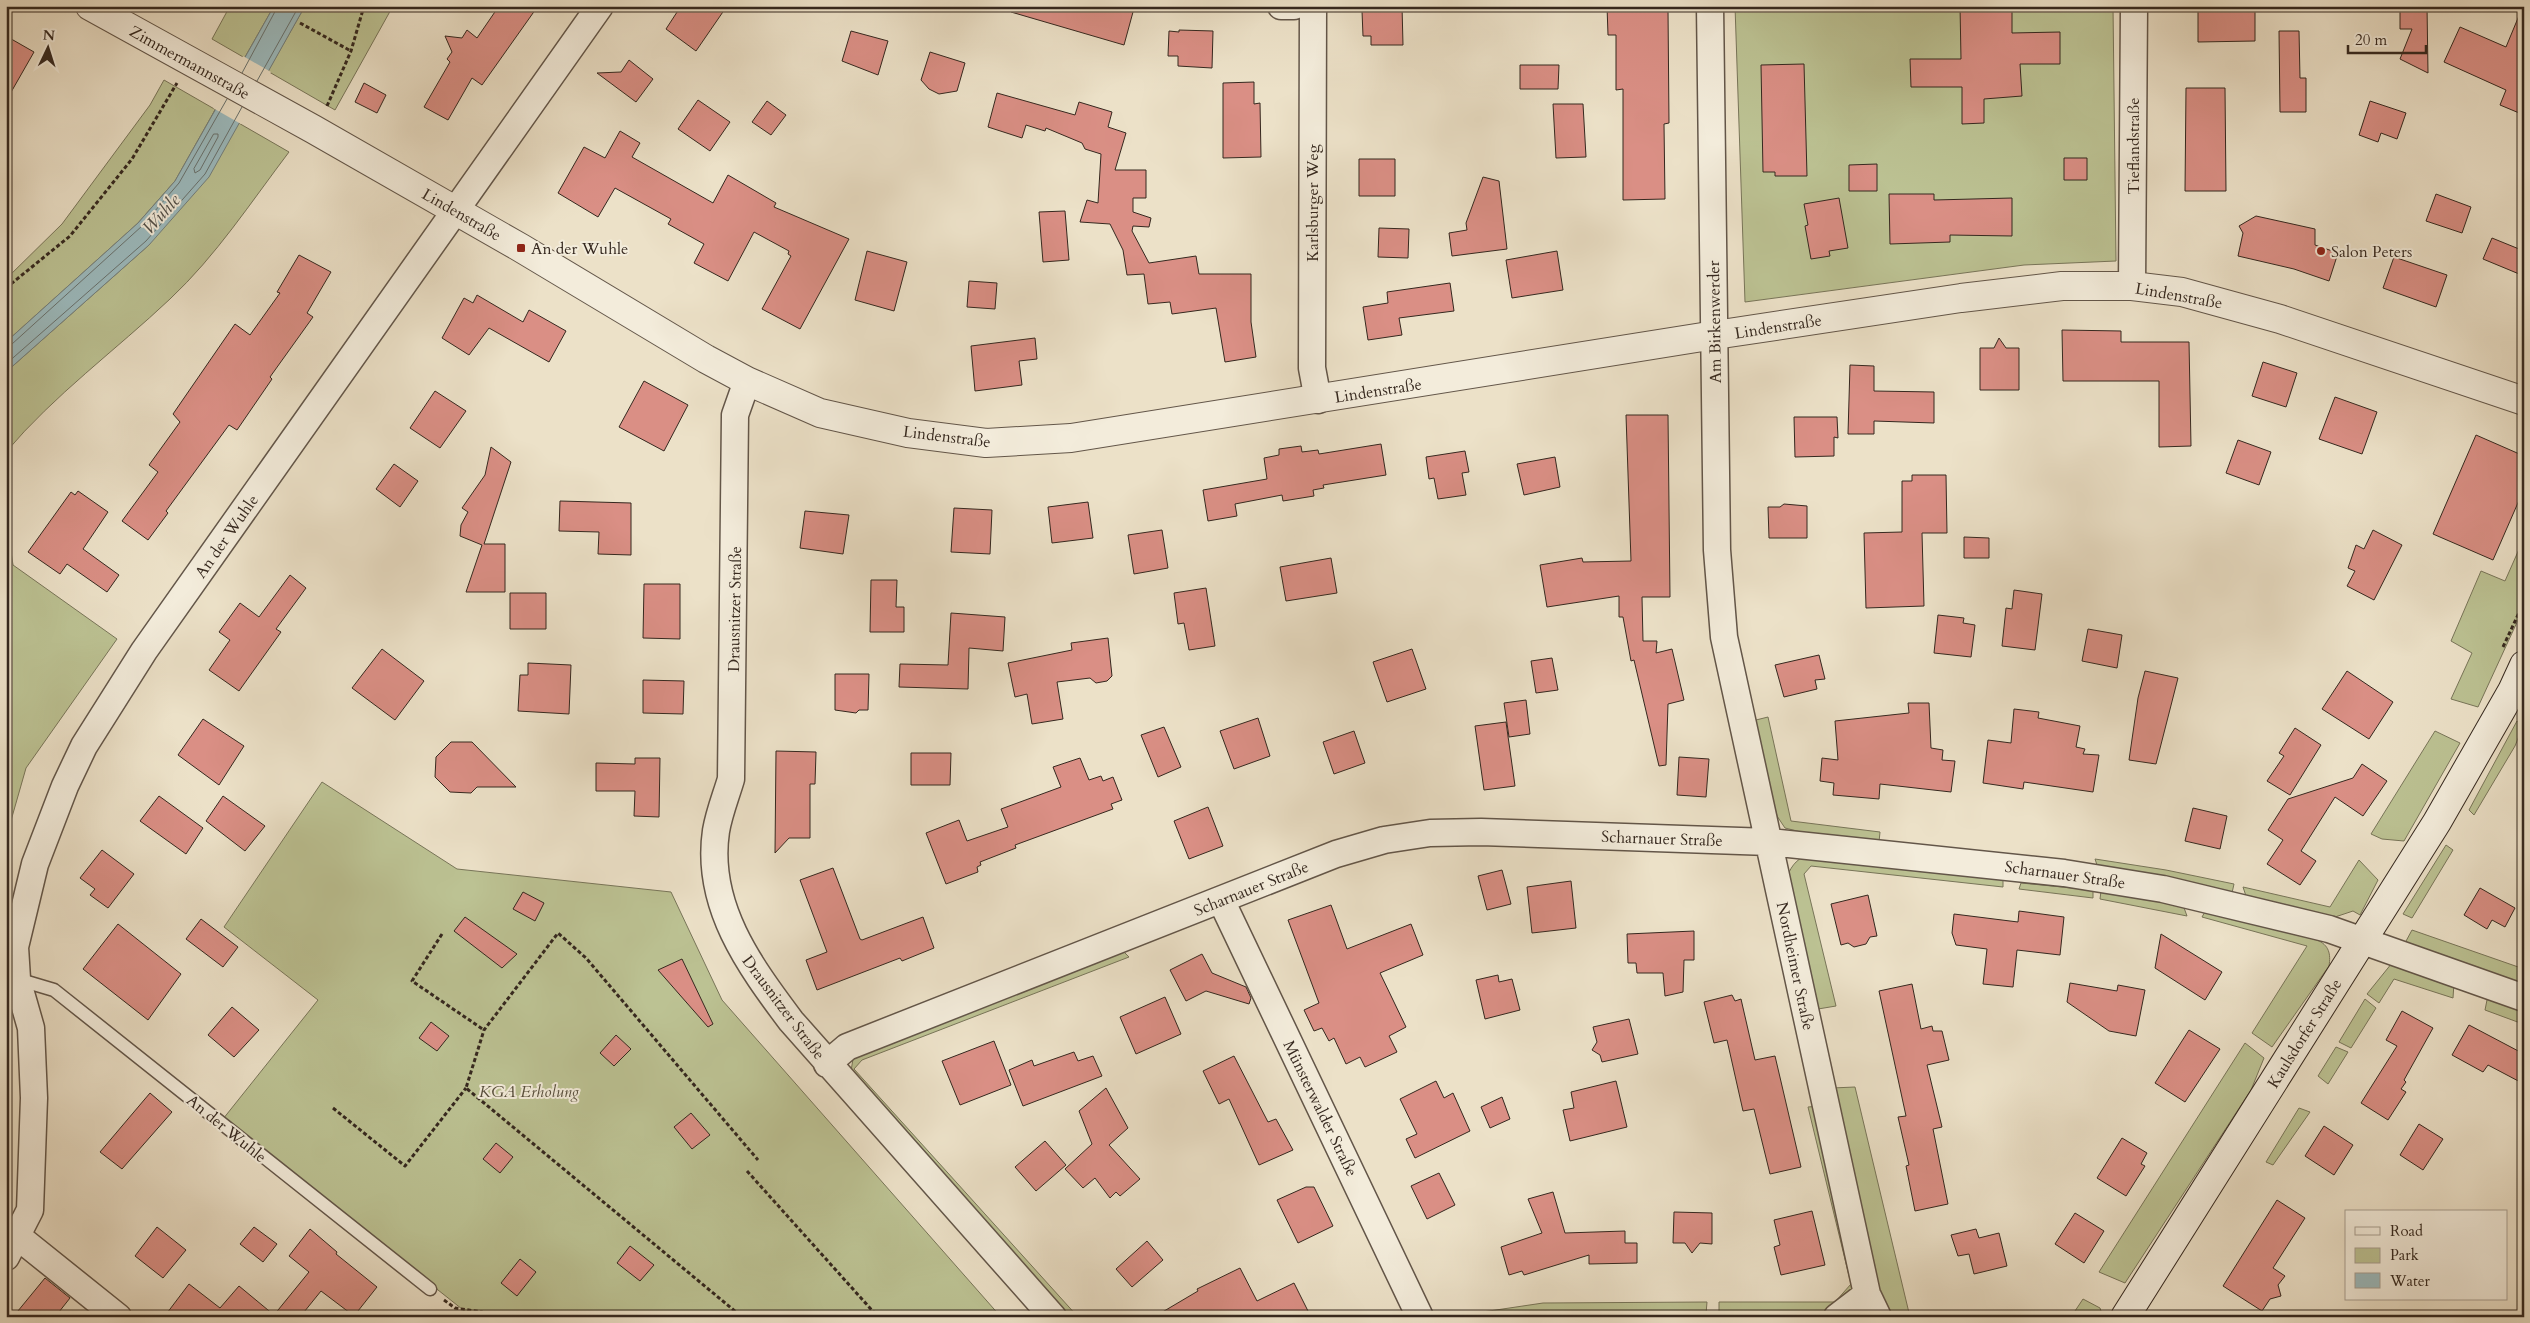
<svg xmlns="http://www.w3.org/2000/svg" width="2530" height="1323" viewBox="0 0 2530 1323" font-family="Cardo,serif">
<rect width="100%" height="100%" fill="#ece1c8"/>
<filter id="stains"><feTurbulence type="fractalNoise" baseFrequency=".004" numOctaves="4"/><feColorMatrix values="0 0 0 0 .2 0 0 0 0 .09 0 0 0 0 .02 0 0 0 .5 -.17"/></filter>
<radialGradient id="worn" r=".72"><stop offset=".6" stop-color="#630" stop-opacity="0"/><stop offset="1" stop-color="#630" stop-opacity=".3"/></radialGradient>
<path fill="#bcc293" stroke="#787559" d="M230 6H274L245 57 268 71 305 6H393L335 110 212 39Z
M1735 6H2113L2116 261 2024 265 1745 302Z
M164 80 289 152C251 202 216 256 170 299 116 350 54 395 6 452V372L149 245 215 110 175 181 138 223 6 342V279L62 224 150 105Z
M6 519 13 565 117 639 26 768 6 838Z
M2524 538V607L2478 707 2451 699 2472 653 2451 641 2481 571 2505 581Z
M1768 717 1791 821 1880 832 1879 842 1801 832 1785 828 1777 816 1752 721Z
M2517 721 2523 726 2515 746 2474 815 2469 810Z
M2435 731 2460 743 2404 841 2382 839 2371 834Z
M322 782 457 869 671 892 722 1000 1001 1317H472L223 1119 318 1000 224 927Z
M2446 845 2453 850 2412 918 2403 914Z
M1807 855 2003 879V887L1811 866 1804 874 1836 1006 1812 1010 1786 880C1790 868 1795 860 1807 855Z
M2095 859 2166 870 2234 884 2232 893 2098 868Z
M2359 860 2378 880 2360 915 2353 911 2332 918 2246 896 2243 887 2330 907Z
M2021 883 2093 890V898L2019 889Z
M2101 891 2183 905 2187 916 2100 899Z
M2206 910 2317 940C2329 945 2331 954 2329 966L2272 1047 2252 1033 2307 946 2202 917Z
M2412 930 2524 969V985L2405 943Z
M1121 949 1129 957 862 1060 854 1069 1078 1317H1064L851 1071 853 1059Z
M2392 963 2454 983 2453 998 2394 979 2379 1003 2367 994Z
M2488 995 2524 1008 2523 1024 2485 1010Z
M2365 999 2376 1008 2351 1048 2339 1042Z
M2245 1043 2264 1058 2251 1090 2125 1283 2099 1272Z
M2336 1047 2348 1052 2328 1084 2318 1076Z
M1855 1087 1910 1317H1887L1883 1311 1832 1088Z
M1820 1106 1858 1285 1829 1317 1719 1315V1302H1835L1851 1284 1808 1107Z
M2299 1108 2310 1112 2273 1165 2266 1162Z
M2083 1299 2100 1308 2103 1317H2071Z
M1707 1302 1706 1314 1449 1317 1543 1303Z"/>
<path fill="#9cbbbf" stroke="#73807f" d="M274 6H305L209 177 149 245 6 372V342L138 223 175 181Z"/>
<path fill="#ece1c8" d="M243 56 271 72 241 124 213 108Z"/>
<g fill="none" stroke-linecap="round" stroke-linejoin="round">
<path stroke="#68726f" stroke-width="1" d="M242 73 278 6
M257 81 299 6
M214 134H218V137L200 170 195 173 194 169Z
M6 345 12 344 142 226 179 183 227 99
M6 364 146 241 205 174 242 107"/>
</g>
<path fill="#da8f85" stroke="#35281f" d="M499 6H538L482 85 472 78 448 120 424 107 450 62 447 59 452 52 445 36 462 38 467 30 477 38Z
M681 6H727L696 51 666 29Z
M1012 6H1113L1133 12 1124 45 1011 12Z
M1371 6H1402L1403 45H1371V36H1363L1362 11H1371Z
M1607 6H1655V11L1668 10 1669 123 1664 124 1665 199 1623 200V89L1616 90V35H1608Z
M1960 6 2012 8V33L2060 32V64H2020L2022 96 1984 99V123L1962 124V87H1911L1910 59H1961Z
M2255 6V41L2198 42V7Z
M2400 6H2427L2428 73 2400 59 2412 29H2400Z
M2523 6H2524V115L2500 105 2506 90 2444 62 2460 27 2506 47Z
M1179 30 1213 31 1212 68 1178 66V56H1168L1169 31 1179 32Z
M851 31 888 41 878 75 842 61Z
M2279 31H2299L2300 78H2306V112H2280Z
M6 36 34 52 6 101Z
M930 52 965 63 957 91 939 94 929 89 921 80Z
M629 60 653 79 636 102 597 73 621 72Z
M1804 64 1807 176H1775V172H1763L1761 65Z
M1520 65H1559L1558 89H1520Z
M1254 82V104L1260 103 1261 157 1223 158V83Z
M364 83 386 95 377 113 355 102Z
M2186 88H2225L2226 191H2185Z
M997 93 1075 115 1079 102 1112 112 1108 127 1126 133 1115 170H1146V198H1133V212L1151 218 1149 227 1133 226 1132 231 1149 263 1196 256 1199 274H1251V322L1256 357 1225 362 1216 308 1172 314 1170 302 1148 304 1144 274 1127 275 1123 250 1110 224 1080 222 1087 200 1098 203 1101 154 1085 149 1082 143 1046 128 1045 131 1026 125 1022 138 988 127Z
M698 100 730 122 710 151 678 129Z
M767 101 786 115 771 135 752 122Z
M2370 101 2406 113 2397 139 2381 133 2378 142 2359 135Z
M1553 104H1583L1586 157 1556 158Z
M620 131 640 143 632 157 713 203 728 175 776 203 774 207 849 239 800 329 762 309 791 256 788 254 789 251 754 232 728 281 694 263 704 244 668 224 671 219 615 188 598 217 558 193 584 147 605 158Z
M2064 158H2087V180H2064Z
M1359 159H1395V196H1359Z
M1877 164V191H1849V165Z
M1483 177 1499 181 1507 249 1452 256 1449 233 1467 230 1466 223Z
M1889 194H1934V200L2012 198V236L1950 235V242L1890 244Z
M2436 194 2471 207 2462 233 2426 221Z
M1839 198 1848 248 1829 251 1830 256 1811 259 1805 226 1808 225 1804 204Z
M1065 211 1069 260 1043 262 1039 212Z
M2256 216 2315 229V245L2338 253 2329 281 2294 269 2238 256 2243 233 2239 226Z
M1379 228 1409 229 1408 258 1378 257Z
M2492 238 2524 251V276L2483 259Z
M867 251 907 262 894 311 855 300Z
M1557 251 1563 290 1512 298 1506 260Z
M299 255 331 272 307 313 313 317 270 377 272 379 237 430 229 425 166 511 168 513 148 540 122 521 158 472 149 465 180 422 173 414 235 324 250 335 280 293 277 292Z
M2394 257 2447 275 2436 307 2383 288Z
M969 281 997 283 995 309 967 307Z
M1450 283 1454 311 1399 318 1402 335 1368 340 1363 307 1388 303 1387 292Z
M477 295 523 322 529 310 566 331 549 362 489 328 469 355 442 338 464 298 473 303Z
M2062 330 2121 331V342H2189L2191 446 2159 447V381H2063Z
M1035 338 1037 359 1019 361 1022 385 975 391 971 346Z
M1999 338 2006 348H2019V390H1980V348H1994Z
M2263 362 2297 373 2286 407 2252 396Z
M1850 365 1874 366V391L1934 392V423L1874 421V434H1848Z
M644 381 688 405 664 451 619 427Z
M435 391 466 411 440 448 410 428Z
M2335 397 2377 412 2362 454 2319 439Z
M1626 415H1668L1670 597H1642L1643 641H1657L1656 653 1672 649 1684 700 1668 704 1666 765 1659 766 1634 660 1631 661 1623 617H1619V596L1547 607 1540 565 1582 558 1583 562 1631 561Z
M1794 417H1837L1838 438 1834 437V456L1795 457Z
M2476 435 2524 456V489L2493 560 2433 534Z
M2238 440 2271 452 2259 485 2226 473Z
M1381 444 1386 475 1323 485 1324 488 1313 490 1314 496 1283 501 1282 495 1235 504 1237 516 1208 521 1203 490 1267 479 1264 458 1279 455V449L1301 446 1302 452 1318 450 1319 454Z
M491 447 511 462 484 544H505V592H466L482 545 460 536 461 525 468 512 462 508 485 475Z
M1465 451 1469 472 1462 473 1466 495 1438 499 1434 478 1429 479 1426 457Z
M1555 457 1560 487 1524 495 1517 464Z
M394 464 418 481 400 507 376 489Z
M1912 475H1946L1947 533H1922L1924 606 1866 608 1864 533 1902 532V481H1912Z
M78 491 108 512 83 549 119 575 107 592 67 564 60 574 28 552 71 492 75 495Z
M560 501 631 503V555L598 554 599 532 559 531Z
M1088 502 1093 538 1052 543 1048 507Z
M1784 504 1807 506V538H1769L1768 507H1780Z
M954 508 992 510 990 554 951 552Z
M805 511 849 515 843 554 800 548Z
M1162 530 1168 568 1134 574 1128 535Z
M2373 530 2402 545 2374 600 2347 586 2355 571 2348 568 2356 545 2364 549Z
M1964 537 1989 538V558H1964Z
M1331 558 1337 593 1286 601 1280 567Z
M290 575 306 588 276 629 281 632 239 691 209 670 230 640 219 632 240 603 259 617Z
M871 580H897L896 607H904V632H870Z
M644 584H680V639L643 638Z
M1206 588 1215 646 1189 650 1184 623 1178 624 1174 593Z
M2014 590 2042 594 2035 650 2002 646 2006 608 2012 609Z
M510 593H546V629H510Z
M951 613 1005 617 1003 651 969 648 968 689 899 687 900 664 948 665Z
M1938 615 1964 618 1963 623 1975 625 1971 657 1934 653Z
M2088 629 2122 635 2117 668 2082 661Z
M1108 638 1112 676 1107 681 1096 683 1090 678 1057 682 1063 719 1032 724 1027 694 1015 697 1008 663 1072 650 1071 643Z
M382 649 424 681 395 720 352 688Z
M1412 649 1426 689 1387 702 1373 662Z
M1819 655 1825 679 1815 680 1817 689 1784 697 1775 665Z
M1552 658 1558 690 1536 693 1531 661Z
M528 663 571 665 569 714 518 711 520 675H528Z
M2145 671 2178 678 2156 764 2129 760 2138 698Z
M2347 671 2393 702 2369 739 2322 709Z
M835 674H869L868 710H859L856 713 835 710Z
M643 680 684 681 683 714 643 713Z
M1526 700 1530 734 1509 737 1504 703Z
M1908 703H1929L1931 748 1943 750 1942 760 1955 761 1951 792 1880 784 1879 799 1833 795 1834 783 1820 781 1822 758 1838 760 1835 721 1909 713Z
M2014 709 2039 712 2038 718 2080 726 2076 747 2085 749 2083 754 2099 755 2093 792 2024 782 2023 789 1983 783 1988 740 2011 743Z
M1258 718 1270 756 1234 769 1220 731Z
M203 719 244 746 219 785 178 755Z
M1506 722 1515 786 1484 790 1475 726Z
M1164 727 1181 767 1158 777 1141 735Z
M2295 728 2321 745 2290 795 2267 781 2284 756 2279 753Z
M1354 731 1365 763 1334 774 1323 742Z
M451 742H472L516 787H477L471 793 450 792 435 777 436 757Z
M776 751 816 752 815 784H810V838H789L775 853Z
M911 753H951L950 785H911Z
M1679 757 1709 759 1706 797 1677 795Z
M635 758H660L659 817 634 816 635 791H596V763L635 764Z
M1080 758 1089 780 1101 776 1103 781 1113 777 1122 800 1111 804 1113 809 1015 845 1016 848 980 862 981 865 977 867 978 872 946 884 926 833 959 820 967 841 1008 827 1001 809 1061 787 1053 767Z
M2362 764 2387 781 2363 816 2335 797 2301 851 2316 861 2300 885 2267 864 2283 840 2268 830 2288 799 2353 778Z
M159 796 203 828 186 854 140 821Z
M223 796 265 826 245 851 206 821Z
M1208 807 1223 846 1189 859 1174 821Z
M2193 808 2227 816 2220 849 2185 841Z
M102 850 134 874 108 908 90 895 95 889 80 878Z
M833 868 860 939 862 940 923 917 934 948 902 961 900 958 817 990 806 960 827 952 800 880Z
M1502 870 1511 904 1487 910 1478 876Z
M1571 881 1576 928 1532 933 1527 887Z
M2480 888 2515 908 2505 927 2492 920 2487 929 2464 915Z
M523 892 544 903 535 921 513 909Z
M1868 895 1877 936 1870 937 1866 944 1854 947 1848 943 1841 945 1831 904Z
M1331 905 1347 949 1411 924 1423 955 1380 973 1406 1027 1389 1036 1397 1052 1365 1067 1360 1057 1346 1064 1334 1038 1329 1041 1322 1028 1314 1031 1304 1010 1319 1003 1288 920Z
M2019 911 2064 917 2060 955 2017 950 2013 987 1983 984 1987 949 1956 945 1952 933 1954 914 2018 922Z
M465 917 517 954 502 968 454 931Z
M201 919 238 947 223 967 186 939Z
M118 924 181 974 148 1020 83 969Z
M1694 931V960H1684L1683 992 1665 996 1663 973H1637L1636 963H1628L1627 934Z
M2161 934 2222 972 2205 1000 2155 968Z
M1202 954 1212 973 1246 987 1251 998 1249 1004 1206 991 1186 1001 1170 970Z
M682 959 713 1024 708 1027 658 970Z
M1498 975 1499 982 1512 979 1520 1010 1485 1019 1476 980Z
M2070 983 2117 991 2118 985 2145 990 2136 1036 2109 1031 2067 1002Z
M1912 984 1921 1029 1932 1026 1933 1031H1942L1949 1060 1927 1065 1942 1127 1933 1129 1948 1204 1915 1211 1906 1166 1909 1165 1898 1117 1906 1116 1879 991Z
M1732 995 1735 1001 1741 999 1755 1060 1775 1056 1801 1167 1770 1174 1754 1109 1743 1111 1727 1040 1714 1043 1704 1002Z
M1165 997 1181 1034 1136 1054 1120 1017Z
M232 1007 259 1030 234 1057 208 1035Z
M2402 1011 2433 1028 2404 1080 2406 1082 2401 1089 2406 1092 2388 1120 2361 1103 2397 1046 2386 1040Z
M1629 1019 1638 1054 1602 1062 1600 1055 1592 1050 1597 1042 1593 1027Z
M431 1022 449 1036 437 1051 419 1038Z
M2469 1025 2524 1054V1084L2488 1065 2483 1072 2452 1055Z
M2189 1030 2220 1049 2185 1102 2155 1083Z
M616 1035 631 1049 614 1066 600 1053Z
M994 1041 1011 1085 960 1105 942 1061Z
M1074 1052 1078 1061 1093 1056 1102 1076 1023 1106 1009 1070 1032 1060 1034 1066Z
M1234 1056 1268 1122 1276 1119 1293 1150 1259 1165 1229 1099 1219 1104 1203 1071Z
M1436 1081 1444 1098 1453 1093 1470 1131 1415 1158 1406 1139 1417 1134 1400 1099Z
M1616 1081 1627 1127 1570 1141 1563 1110 1574 1108 1571 1092Z
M1106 1088 1128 1128 1109 1145 1140 1179 1120 1196 1116 1192 1110 1198 1095 1178 1083 1188 1065 1169 1092 1144 1079 1111Z
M150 1093 172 1112 122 1169 100 1152Z
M1502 1097 1510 1119 1490 1128 1481 1107Z
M691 1113 710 1135 692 1149 674 1127Z
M2419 1124 2443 1139 2423 1170 2400 1155Z
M2324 1126 2353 1145 2334 1175 2305 1156Z
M2122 1138 2147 1153 2141 1164 2145 1166 2126 1196 2097 1178Z
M1045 1141 1066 1165 1036 1191 1015 1167Z
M496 1143 513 1157 500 1173 483 1159Z
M1439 1173 1455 1205 1427 1219 1411 1186Z
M1306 1187H1314L1333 1226 1298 1243 1277 1200Z
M1553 1192 1565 1233 1625 1231V1243H1637V1263L1589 1264V1255L1524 1275 1522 1271 1509 1275 1501 1247 1542 1233 1528 1199Z
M2277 1200 2305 1218 2273 1268 2285 1276 2278 1285 2281 1296 2270 1299 2262 1311 2223 1286Z
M1812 1211 1825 1265 1781 1275 1774 1247 1780 1245 1774 1220Z
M1674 1212 1712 1213V1244L1700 1243 1692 1253 1685 1243H1673Z
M2075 1213 2104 1231 2084 1263 2055 1244Z
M157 1227 186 1250 163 1278 135 1256Z
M254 1227 277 1244 263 1262 240 1244Z
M310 1229 337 1252 336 1254 377 1287 354 1316 321 1291 300 1317H164L189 1284 220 1308 239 1286 274 1315 309 1272 289 1256Z
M1976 1229 1979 1238 1999 1233 2007 1266 1974 1274 1969 1254 1958 1256 1951 1235Z
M1147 1241 1163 1260 1132 1287 1116 1269Z
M630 1246 654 1265 640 1281 617 1263Z
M520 1259 536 1272 517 1296 501 1283Z
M1240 1268 1257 1301 1294 1283 1311 1317H1154L1198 1291 1197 1289Z
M45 1278 70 1298 55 1317H13Z"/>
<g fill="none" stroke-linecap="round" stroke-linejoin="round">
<g stroke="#635649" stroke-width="15">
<path id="service" d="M17 979 54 990 430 1289"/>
</g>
<g stroke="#635649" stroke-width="29">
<path id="minor" d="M1281 6H1294
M1313 6 1312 368 1318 400
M1710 6 1717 550 1724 637 1867 1294 1878 1317
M2132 286 2134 6
M747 381 735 415 731 779C726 796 719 813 716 831 705 905 749 965 791 1021L1053 1317
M1221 900 1420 1317
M827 1064 847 1047 1336 854 1384 840 1430 833 1481 832 1769 842 2064 873 2163 889 2329 929 2524 998
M17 1236 118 1317
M6 1257 30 1210 34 1098 31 1028 17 979 15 947 35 864 65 786 84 746 144 651 600 6
M1837 1317 1867 1294"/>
</g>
<g stroke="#635649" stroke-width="30">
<path id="tertiary" d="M90 6 313 129 521 248 706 359 747 381 820 413 908 433 986 443 1071 438 1715 335 1961 298 2062 286H2132L2182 292 2280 319 2524 401"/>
</g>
<g stroke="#35281f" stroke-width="30">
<path id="secondary" d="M2125 1317 2437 822 2512 691 2524 665"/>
</g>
<path stroke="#35281f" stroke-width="3" stroke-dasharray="4 2.5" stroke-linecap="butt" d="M300 23 351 51
M327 106 351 51 364 6
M6 288 70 236 132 159 177 83
M2503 647 2524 602
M442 934 412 981 484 1030
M333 1108 405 1166 466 1088
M747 1171 878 1317
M444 1300 455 1308 482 1312 488 1317
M734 1317 736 1312 466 1088 484 1030 558 933 586 958 758 1160"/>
<use href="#service" stroke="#f3ecdb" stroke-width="12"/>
<use href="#minor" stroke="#f3ecdb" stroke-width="26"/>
<use href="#tertiary" stroke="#f3ecdb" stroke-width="28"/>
<use href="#secondary" stroke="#f3ecdb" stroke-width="28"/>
</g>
<g fill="#8f2418" stroke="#f3ecdb" stroke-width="2">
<rect x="516" y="243" width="10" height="10" rx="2.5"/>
<circle cx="2321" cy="251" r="5"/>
</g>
<g text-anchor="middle" stroke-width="4" stroke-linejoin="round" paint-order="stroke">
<g font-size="16" fill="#35281f" stroke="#f3ecdb">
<text transform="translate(190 62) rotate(29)" y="6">Zimmermannstraße</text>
<text transform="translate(2133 146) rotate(-90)" y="6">Tieflandstraße</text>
<text transform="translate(1312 203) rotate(-90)" y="6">Karlsburger Weg</text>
<text transform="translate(462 214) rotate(30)" y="6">Lindenstraße</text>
<text transform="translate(2179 295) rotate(10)" y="6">Lindenstraße</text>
<text transform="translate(1714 322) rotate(-91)" y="6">Am Birkenwerder</text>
<text transform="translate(1778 326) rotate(-9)" y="6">Lindenstraße</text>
<text transform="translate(1378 390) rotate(-9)" y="6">Lindenstraße</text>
<text transform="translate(947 436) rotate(7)" y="6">Lindenstraße</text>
<text transform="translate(226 536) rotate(-55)" y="6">An der Wuhle</text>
<text transform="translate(734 609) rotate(-89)" y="6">Drausnitzer Straße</text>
<text transform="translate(1662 838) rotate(2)" y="6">Scharnauer Straße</text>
<text transform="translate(2065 874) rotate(8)" y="6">Scharnauer Straße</text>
<text transform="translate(1251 888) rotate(-22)" y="6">Scharnauer Straße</text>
<text transform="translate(1796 966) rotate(78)" y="6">Nordheimer Straße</text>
<text transform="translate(784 1007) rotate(53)" y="6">Drausnitzer Straße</text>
<text transform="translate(2304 1033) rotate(-58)" y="6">Kaulsdorfer Straße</text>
<text transform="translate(1321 1108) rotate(64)" y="6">Münsterwalder Straße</text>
<text transform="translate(227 1128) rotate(39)" y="6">An der Wuhle</text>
</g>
<g font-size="16" fill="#35281f" stroke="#f3ecdb" text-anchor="start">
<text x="531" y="254">An der Wuhle</text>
<text x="2331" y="257">Salon Peters</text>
</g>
<g font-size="16" font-style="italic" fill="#574e3c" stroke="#f3ecdb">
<text x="529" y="1097">KGA Erholung</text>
</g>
<g font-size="18" font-style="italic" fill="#4f4d47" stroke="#f3ecdb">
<text transform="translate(161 214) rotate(-48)" y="6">Wuhle</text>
</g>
</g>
<rect width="2530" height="1323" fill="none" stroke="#ece1c8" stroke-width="25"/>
<rect x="8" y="8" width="2515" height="1308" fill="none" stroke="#35281f" stroke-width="2.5"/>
<rect x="12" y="12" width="2505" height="1298" fill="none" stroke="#35281f"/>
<rect x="2345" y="1210" width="162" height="90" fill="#f3ecdb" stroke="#a79e90"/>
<rect x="2355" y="1227" width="25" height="8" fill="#f3ecdb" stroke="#a79e90"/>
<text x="2390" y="1236" font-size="15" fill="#35281f">Road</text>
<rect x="2355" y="1248" width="25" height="15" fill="#bcc293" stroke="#a79e90"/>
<text x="2390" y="1260" font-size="15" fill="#35281f">Park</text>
<rect x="2355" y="1273" width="25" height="15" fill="#9cbbbf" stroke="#a79e90"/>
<text x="2390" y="1286" font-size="15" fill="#35281f">Water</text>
<g transform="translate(48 48) rotate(4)" stroke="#f3ecdb" stroke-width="4" paint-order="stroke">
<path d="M0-4L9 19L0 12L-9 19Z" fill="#35281f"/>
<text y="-8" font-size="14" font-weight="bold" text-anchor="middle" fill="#35281f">N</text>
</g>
<path d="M2348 45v8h78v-8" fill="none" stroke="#35281f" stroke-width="2.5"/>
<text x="2355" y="45" font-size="15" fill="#35281f" stroke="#f3ecdb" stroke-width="4" paint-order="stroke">20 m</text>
<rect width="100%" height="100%" filter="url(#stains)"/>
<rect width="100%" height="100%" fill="url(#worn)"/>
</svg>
